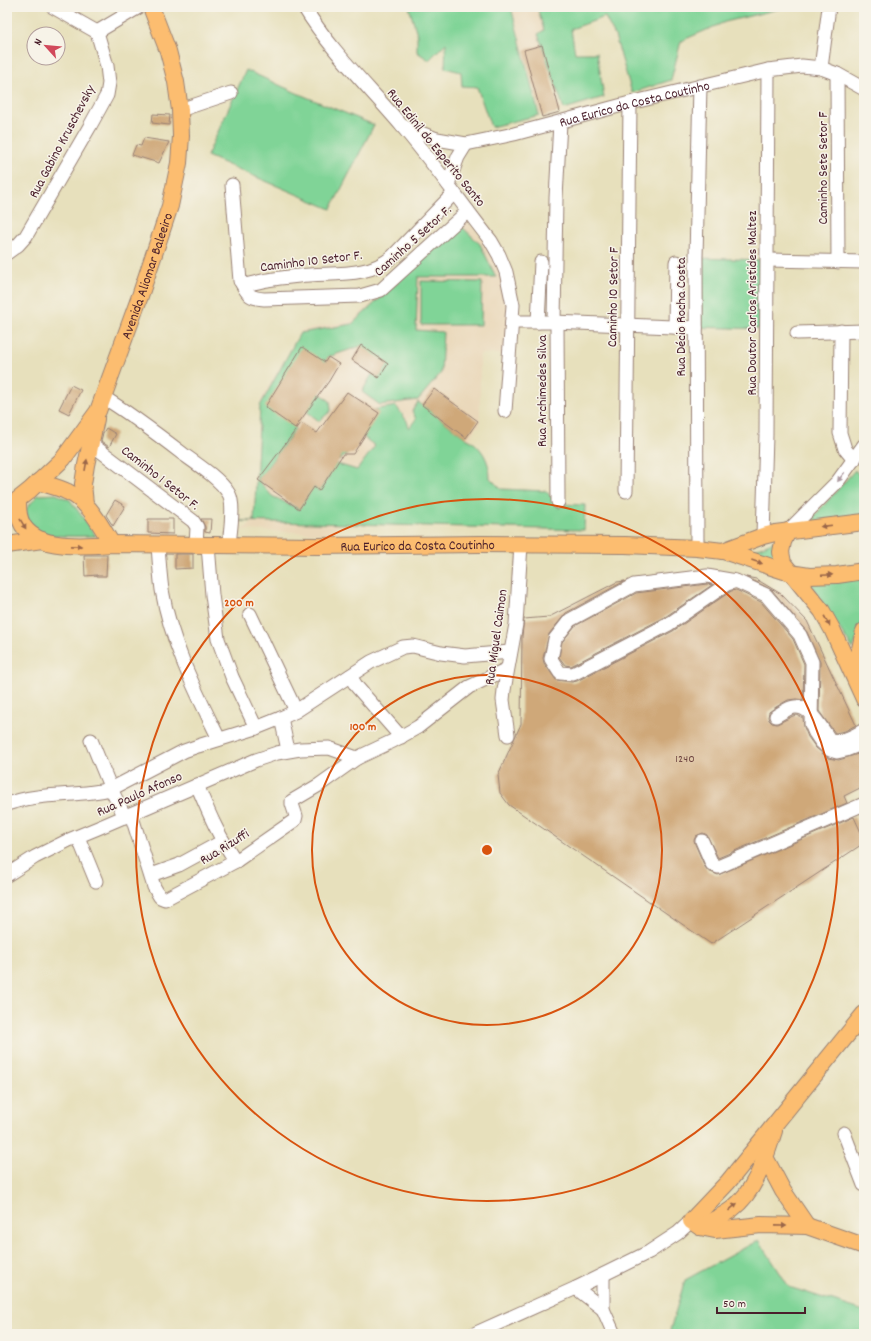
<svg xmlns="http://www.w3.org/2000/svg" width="871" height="1341" viewBox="0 0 871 1341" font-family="Dekko,sans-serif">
<rect width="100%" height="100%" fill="#f7f3e8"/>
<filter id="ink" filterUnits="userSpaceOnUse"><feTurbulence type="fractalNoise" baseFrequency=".025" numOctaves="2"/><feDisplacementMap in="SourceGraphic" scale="8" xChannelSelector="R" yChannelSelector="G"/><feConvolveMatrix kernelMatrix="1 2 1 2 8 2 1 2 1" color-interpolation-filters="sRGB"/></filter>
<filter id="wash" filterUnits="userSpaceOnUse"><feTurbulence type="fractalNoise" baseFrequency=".012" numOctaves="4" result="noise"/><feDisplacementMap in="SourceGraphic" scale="16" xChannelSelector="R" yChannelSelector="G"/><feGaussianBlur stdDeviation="0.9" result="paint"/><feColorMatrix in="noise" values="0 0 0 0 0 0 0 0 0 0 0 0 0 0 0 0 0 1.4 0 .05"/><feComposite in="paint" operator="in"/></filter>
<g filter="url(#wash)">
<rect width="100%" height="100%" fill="#e7e0bc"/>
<path fill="#ead8ba" d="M512 7H537L544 30 538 32 560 112 542 117Z
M463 216 488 246 502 275 511 322 509 354H480V427H476L467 446 416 407 332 534 242 530 254 521 261 399 302 330 353 320Z"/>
<path fill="#80d497" stroke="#657a61" d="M409 7H511L539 115 491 127 477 87 462 86 461 72 445 68 446 43 429 60 417 52V34Z
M537 7H787L725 22 681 41 671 80 632 93 615 36 605 17 571 29 575 53H597L604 97 564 109 538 34 544 30Z
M246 70 299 94 374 125 331 209 207 156Z
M460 225 480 244 496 277H418L416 330 443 332 441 373 418 400 380 405 362 392 372 374 379 378 388 364 361 346 328 357 316 376 314 389 330 401 331 411 319 421 297 404 295 428 290 437 258 480 272 496 299 509 308 496 306 487 312 486 319 491 329 476 315 438 350 453 334 463 357 470 375 446 362 436 373 410 396 406 407 421 409 428 416 419 412 411 418 402 466 438C481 445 490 461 490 478L501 489 546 491 557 504 585 505 584 530 235 521H254L260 406 300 333 352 324Z
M697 258 767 260 765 329 695 327Z
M421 281 482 282 481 325H421Z
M855 470 864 482V516L809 522Z
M56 494 70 500 87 523 96 536C81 536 49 538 37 531 29 526 27 517 26 509L38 495Z
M777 540 775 561 751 551Z
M864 576V621L853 649 809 582Z
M759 1240 789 1287 864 1311V1334H672L670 1330 685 1280Z"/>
<g id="blocks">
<path fill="#cfa879" d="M542 45 560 112 542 117 524 50Z
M153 114 170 115 169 125 152 123Z
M144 138 169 142 159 163 132 155 136 145 141 146Z
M361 345 388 364 379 378 352 360Z
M302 347 325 362 328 357 339 364 329 381 295 428 265 407Z
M71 385 81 390 69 414 59 409Z
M434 389 478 421 466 438 422 405Z
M347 392 379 413 353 454H343L319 491 314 487 299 509 258 480 301 423 317 433Z
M106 428 116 434 109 447 101 441 103 433Z
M115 500 125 506 113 526 106 515Z
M148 519H173V534L148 533Z
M201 519H211L210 533 205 532V527Z
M175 554H193V568L175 569Z
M84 555H107L106 576H97V575L85 576Z
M746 577 756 579 781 594 807 621 856 725 845 731 835 733 819 711 820 662 807 632 772 590Z
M625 581 566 613 549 634 543 658 544 663 556 680 572 682 577 681 673 631 731 591 736 590 761 602 793 639 804 664 803 700 796 699 788 700 776 707 769 712 768 717 769 720 772 723 777 724 793 716 797 715 803 718 804 727 808 737 816 748 828 758 839 760 864 752V786L844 796 847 803 718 858 707 835 703 833 696 836 694 840 695 844 705 867 708 871 718 875 854 817 864 839V843L711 944 509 805 500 793 498 775 521 724 522 636 524 619 549 617 617 582Z
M707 584 712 585 665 617 571 666 565 665 559 657 562 642 575 626 636 593Z"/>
</g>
</g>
<g filter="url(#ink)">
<use href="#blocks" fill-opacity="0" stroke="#988074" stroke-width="1"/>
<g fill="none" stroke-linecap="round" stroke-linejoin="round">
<g stroke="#988074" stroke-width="15">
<g id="minor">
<path d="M304 7C330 50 368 86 401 125 433 162 461 203 491 241L499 255 506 272 513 305 505 411"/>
<path d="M97 32 139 7"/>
<path d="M821 68 829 7"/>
<path d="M837 74 838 262"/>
<path d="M180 110 231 93"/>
<path id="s1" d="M402 126 437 139 466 144 514 134 630 103 768 70 802 66 821 68 837 74 864 89"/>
<path d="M448 184 458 157 466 144"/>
<path d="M232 185 240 281 244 285C252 284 260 281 268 280 278 278 289 277 299 276 330 272 368 279 393 256L454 193"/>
<path d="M7 253 18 245 26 236 90 126 107 95 109 83 107 66 97 32 53 7"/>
<path d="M768 260 864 262"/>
<path d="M242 284C248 295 250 298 264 299L360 296 381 290 468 211"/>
<path d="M512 322H554L696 328"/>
<path d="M538 322 541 262"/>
<path d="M554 322 556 198 560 122"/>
<path d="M557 322 558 502"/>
<path d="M675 327 676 262"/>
<path d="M841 331 840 433 845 449 854 460"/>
<path d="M797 333 864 331"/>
<path d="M103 397C131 414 157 434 183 454 197 464 220 479 229 494 235 505 230 532 229 545"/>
<path d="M90 443 193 521 197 527 196 545"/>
<path d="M626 491 630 103"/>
<path d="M788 531 838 481 864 445"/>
<path d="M763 536 766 435 768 70"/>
<path d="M158 545C159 560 160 575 162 590 171 643 196 692 219 739"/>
<path d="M208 545 212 595 218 639 232 677 256 728"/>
<path d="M697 548 696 257 700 86"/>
<path d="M736 581 707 576 634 585 570 620 555 639 551 659 560 673 573 674 669 624 727 584 736 581 766 595 800 635 812 662 811 724 815 733 821 742 830 750 837 752 846 750 864 743"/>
<path d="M250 614 296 711"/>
<path d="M350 676 357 687 401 737"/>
<path d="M776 716C781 713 786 710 790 708 809 701 821 728 830 740 842 743 854 736 864 730"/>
<path d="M281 718 288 750"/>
<path d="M508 735 503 700 504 690 516 624 521 544"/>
<path d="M91 740 111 789 125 817"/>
<path d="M197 785C208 811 219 838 236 861"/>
<path d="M7 804C40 792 77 797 111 789L184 751 198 746 256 728 281 718 296 711 371 662 403 647 413 646 441 653 465 656 510 652"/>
<path d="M131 814 154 887 160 897 165 899 236 861 295 820 296 816 292 804V801L319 785 357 758"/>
<path d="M78 837 96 881"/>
<path d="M702 841 712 864 718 867 864 804"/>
<path d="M7 875 35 857 69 840 98 828 256 760 277 753 300 749 329 748 357 758 393 741 418 727 469 687 507 669"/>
<path d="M151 875 179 865 223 841"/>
<path d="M844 1133 864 1185"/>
<path d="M603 1275V1309L614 1334"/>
<path d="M576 1288 603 1309"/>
<path d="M474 1334 576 1288 649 1252 678 1233 691 1221"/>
</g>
</g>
<g stroke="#988074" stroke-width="18">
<g id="major">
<path d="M38 482C48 485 58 487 68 492 89 501 100 525 112 544"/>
<path id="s2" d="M18 500C18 505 18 510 19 515 26 552 84 546 112 544L318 546 480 544 625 545 697 548 723 551 790 573 809 576 837 575 864 571"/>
<path d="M85 504 83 484 86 465 96 419"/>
<path id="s3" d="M10 506 30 490 63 459 98 411 140 296 170 206 179 163 181 136 180 110 176 82 168 51 151 7"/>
<path d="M788 531 783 542 781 552 783 563 822 611 832 629 864 699"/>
<path d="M7 545 42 540"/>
<path d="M723 551 763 536 775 533 864 522"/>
<path d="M854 676 864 631"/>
<path d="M864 1014 728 1182 691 1221 700 1227 715 1230 761 1225 807 1226 864 1246"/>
<path d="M759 1153 765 1157 783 1191 807 1226"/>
<path d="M700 1227C711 1221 723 1216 732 1209 756 1191 765 1158 774 1131"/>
</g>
</g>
<use href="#minor" stroke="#fff" stroke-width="13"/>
<use href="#major" stroke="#fcbd6f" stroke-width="16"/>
</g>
<defs><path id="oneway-solid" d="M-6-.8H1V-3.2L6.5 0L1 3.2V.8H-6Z"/></defs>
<g fill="#9a664a">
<use href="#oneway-solid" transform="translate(86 465) rotate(-80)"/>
<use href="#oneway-solid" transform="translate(23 524) rotate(59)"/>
<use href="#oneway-solid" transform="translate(826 526) rotate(173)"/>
<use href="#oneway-solid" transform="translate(76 546) rotate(1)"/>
<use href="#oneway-solid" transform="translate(757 562) rotate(19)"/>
<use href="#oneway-solid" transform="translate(827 575) rotate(-3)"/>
<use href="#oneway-solid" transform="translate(827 621) rotate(61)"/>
<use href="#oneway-solid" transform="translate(733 1207) rotate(-41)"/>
<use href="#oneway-solid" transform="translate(781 1226) rotate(1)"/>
</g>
<use fill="#ae9aa0" href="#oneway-solid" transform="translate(841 477) rotate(127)"/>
</g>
<g fill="none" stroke="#d8530f" stroke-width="2">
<circle cx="487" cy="850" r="175"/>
<circle cx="487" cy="850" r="351"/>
</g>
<g text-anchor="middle" stroke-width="3" stroke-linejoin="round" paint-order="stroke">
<g font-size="12" fill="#6b413e">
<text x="685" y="762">1240</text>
</g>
<g font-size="14" fill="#4a1f2b" stroke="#f7f3e8">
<text dy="5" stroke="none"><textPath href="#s1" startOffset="240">Rua Eurico da Costa Coutinho</textPath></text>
<text transform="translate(61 141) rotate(-62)" y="5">Rua Gabino Kruschevsky</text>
<text transform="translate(437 147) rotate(51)" y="5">Rua Edinil do Esperito Santo</text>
<text transform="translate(822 168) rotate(-90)" y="5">Caminho Sete Setor F</text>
<text transform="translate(412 240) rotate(-42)" y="5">Caminho 5 Setor F.</text>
<text transform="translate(311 260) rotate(-7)" y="5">Caminho 10 Setor F.</text>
<text dy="5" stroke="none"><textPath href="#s3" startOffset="274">Avenida Aliomar Baleeiro</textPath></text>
<text transform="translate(612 297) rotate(-89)" y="5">Caminho 10 Setor F</text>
<text transform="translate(751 303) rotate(-90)" y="5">Rua Doutor Carlos Aristides Maltez</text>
<text transform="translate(680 317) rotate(-90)" y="5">Rua Décio Rocha Costa</text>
<text transform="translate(541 391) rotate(-90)" y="5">Rua Archimedes Silva</text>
<text transform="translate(161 477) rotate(38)" y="5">Caminho 1 Setor F.</text>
<text dy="5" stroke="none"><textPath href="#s2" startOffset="427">Rua Eurico da Costa Coutinho</textPath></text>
<text transform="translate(495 637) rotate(-82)" y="5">Rua Miguel Caimon</text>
<text transform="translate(139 793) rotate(-24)" y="5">Rua Paulo Afonso</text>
<text transform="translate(224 846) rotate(-32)" y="5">Rua Rizuffi</text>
</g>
</g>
<circle cx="487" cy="850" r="6" fill="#d8530f" stroke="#f7f3e8" stroke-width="2"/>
<g font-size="12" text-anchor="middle" font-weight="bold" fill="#d8530f" stroke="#f7f3e8" stroke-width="3" stroke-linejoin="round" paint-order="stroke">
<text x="239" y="606">200 m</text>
<text x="363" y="730">100 m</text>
</g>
<rect width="871" height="1341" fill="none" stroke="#f7f3e8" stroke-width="24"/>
<g transform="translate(46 46) rotate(297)"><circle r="19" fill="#f7f3e8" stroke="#b29e9c"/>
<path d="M0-3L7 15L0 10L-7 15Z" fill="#d1495b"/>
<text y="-6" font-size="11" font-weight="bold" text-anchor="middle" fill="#4a1f2b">N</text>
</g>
<path d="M717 1307v6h88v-6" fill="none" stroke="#4a1f2b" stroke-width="2"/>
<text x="723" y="1307" font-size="12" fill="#4a1f2b" stroke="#f7f3e8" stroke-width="3" paint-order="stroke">50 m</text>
</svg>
